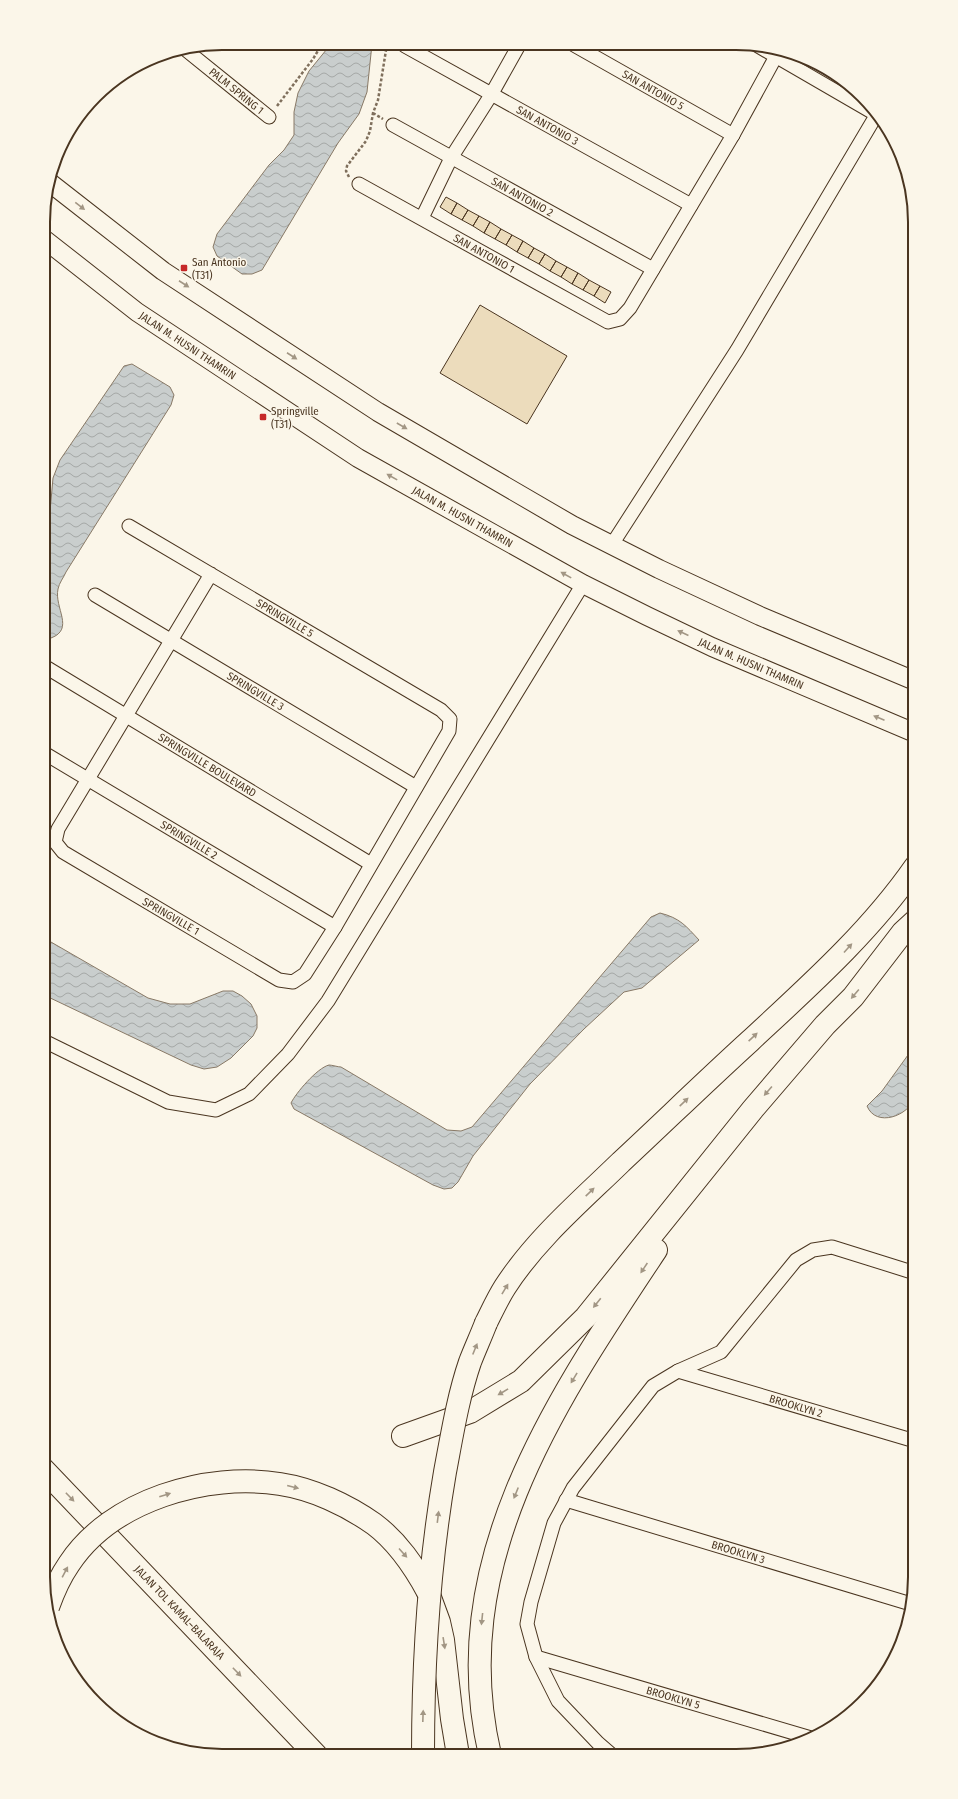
<svg xmlns="http://www.w3.org/2000/svg" width="958" height="1799" viewBox="0 0 958 1799" font-family="'Fira Sans Condensed',sans-serif">
<defs>
<pattern id="water-waves" width="16" height="10" patternUnits="userSpaceOnUse"><rect width="16" height="10" fill="#c9cecd"/><path d="M0 5q4-4 8 0t8 0" fill="none" stroke="#a5a8a6"/></pattern>
</defs>
<rect width="100%" height="100%" fill="#fbf6e9"/>
<path fill="url(#water-waves)" stroke="#887966" d="M331 44H372L367 92 359 114 338 143 262 270 252 274H242L217 256 213 247 217 234 269 165 284 150 294 135V112L298 93 309 71Z
M132 364 170 387 174 395 171 405 66 572C64 577 59 583 58 589 54 608 75 629 51 638L44 633V558L47 545 53 478 60 460 124 366Z
M660 913C680 918 686 926 699 940L642 988 624 992 584 1029 530 1084 473 1156 458 1182 452 1188 444 1189 433 1185 294 1109 291 1103C296 1093 317 1068 329 1065 332 1065 338 1067 341 1067L447 1130 461 1131 472 1127 651 917Z
M44 938 148 998 170 1004H190L223 991H233L242 996 251 1004 257 1016V1028L253 1036 231 1058 217 1067 204 1069 191 1065 44 995Z
M915 1053C915 1063 917 1088 915 1097 909 1116 876 1128 867 1106L882 1091 908 1055Z"/>
<g fill="none" stroke-linecap="round" stroke-linejoin="round">
<path stroke="#c9cecd" stroke-width="4" d="M104 1711V1712"/>
</g>
<path fill="#ecdcbc" stroke="#4a3520" d="M446 197 457 203 451 214 440 207Z
M457 203 468 210 462 220 451 214Z
M468 210 479 216 473 226 462 220Z
M479 216 490 222 484 233 473 226Z
M490 222 501 229 495 239 484 233Z
M501 229 512 235 506 245 495 239Z
M512 235 523 241 517 252 506 245Z
M523 241 534 248 528 258 517 252Z
M534 248 545 254 539 264 528 258Z
M545 254 556 261 550 271 539 264Z
M556 261 567 267 561 277 550 271Z
M567 267 578 273 572 284 561 277Z
M578 273 589 280 583 290 572 284Z
M589 280 600 286 594 296 583 290Z
M600 286 611 292 605 303 594 296Z
M480 305 567 356 527 424 440 373Z"/>
<g fill="none" stroke-linecap="round" stroke-linejoin="round">
<g stroke="#4a3520" stroke-width="15">
<g id="minor">
<path id="s1" d="M574 45 733 135"/>
<path id="s2" d="M405 46 691 205"/>
<path d="M758 46 877 115"/>
<path id="s3" d="M186 50 269 117"/>
<path id="s4" d="M393 125 653 269"/>
<path id="s5" d="M359 184 608 322 620 319 630 308 733 135 780 49"/>
<path d="M422 218 451 158 491 95 519 45"/>
<path id="s6" d="M129 526 441 710 450 719 449 731 335 927 305 974 293 982 279 980 63 852 55 842 58 829 211 574"/>
<path d="M611 546 737 350 877 114"/>
<path id="s7" d="M95 595 416 787"/>
<path id="s8" d="M44 666 371 864"/>
<path id="s9" d="M44 753 335 927"/>
<path d="M44 1041 168 1102 216 1110 249 1094 288 1054 328 1001 583 584"/>
<path id="s10" d="M678 1371 915 1441"/>
<path id="s11" d="M566 1500 911 1604"/>
<path id="s12" d="M536 1657 811 1738"/>
<path d="M613 1756 598 1743 558 1701 536 1657 527 1624 531 1602 554 1523 573 1488 653 1386 678 1371 721 1352 796 1260 813 1250 832 1247 915 1273"/>
</g>
</g>
<g stroke="#4a3520" stroke-width="20">
<g id="secondary">
<path d="M49 182 163 271 378 412 572 525 659 569 760 616 915 681"/>
<path id="s13" d="M44 239 137 312 358 458 583 584 647 616 712 647 915 733"/>
</g>
</g>
<g stroke="#4a3520" stroke-width="24">
<g id="motorway">
<path d="M486 1323C492 1311 498 1298 505 1287 536 1239 581 1201 621 1162 664 1122 706 1081 750 1041 808 987 869 933 915 867"/>
<path d="M403 1436 470 1412 521 1381 586 1317 753 1109 825 1025 853 997 903 932 915 921"/>
<path id="s14" d="M43 1469 316 1755"/>
<path d="M428 1592 439 1622 443 1640 452 1719 458 1755"/>
<path d="M490 1755C445 1562 555 1402 656 1250"/>
</g>
</g>
<path stroke="#7f6f5c" stroke-width="2.5" stroke-dasharray="3 2" stroke-linecap="butt" d="M277 106 313 59 322 44
M373 113 383 119
M349 177 346 171 347 166 366 141 370 131 373 113 378 100 387 44"/>
<use href="#minor" stroke="#fbf6e9" stroke-width="13"/>
<use href="#secondary" stroke="#fbf6e9" stroke-width="18"/>
<use href="#motorway" stroke="#fbf6e9" stroke-width="22"/>
<g stroke="#4a3520" stroke-width="24" stroke-linecap="butt">
<path id="motorway-bridge" d="M48 1607C53 1593 60 1577 69 1564 111 1500 207 1472 280 1484 313 1489 347 1505 374 1524 398 1542 414 1566 428 1592
M423 1755C423 1660 429 1565 445 1472 452 1435 458 1397 470 1362 475 1349 481 1336 486 1323"/>
</g>
<use href="#motorway-bridge" stroke="#fbf6e9" stroke-width="22"/>
</g>
<defs><path id="oneway-solid" d="M-6-.8H1V-3.2L6.5 0L1 3.2V.8H-6Z"/></defs>
<g fill="#a29684">
<use href="#oneway-solid" transform="translate(80 206) rotate(38)"/>
<use href="#oneway-solid" transform="translate(184 284) rotate(33)"/>
<use href="#oneway-solid" transform="translate(292 356) rotate(33)"/>
<use href="#oneway-solid" transform="translate(402 426) rotate(30)"/>
<use href="#oneway-solid" transform="translate(392 477) rotate(-151)"/>
<use href="#oneway-solid" transform="translate(566 575) rotate(-151)"/>
<use href="#oneway-solid" transform="translate(683 633) rotate(-155)"/>
<use href="#oneway-solid" transform="translate(879 718) rotate(-157)"/>
<use href="#oneway-solid" transform="translate(848 948) rotate(-48)"/>
<use href="#oneway-solid" transform="translate(855 994) rotate(130)"/>
<use href="#oneway-solid" transform="translate(753 1037) rotate(-43)"/>
<use href="#oneway-solid" transform="translate(768 1091) rotate(131)"/>
<use href="#oneway-solid" transform="translate(684 1102) rotate(-44)"/>
<use href="#oneway-solid" transform="translate(590 1192) rotate(-44)"/>
<use href="#oneway-solid" transform="translate(644 1268) rotate(124)"/>
<use href="#oneway-solid" transform="translate(505 1289) rotate(-59)"/>
<use href="#oneway-solid" transform="translate(597 1303) rotate(129)"/>
<use href="#oneway-solid" transform="translate(475 1349) rotate(-68)"/>
<use href="#oneway-solid" transform="translate(574 1378) rotate(121)"/>
<use href="#oneway-solid" transform="translate(503 1392) rotate(149)"/>
<use href="#oneway-solid" transform="translate(293 1487) rotate(14)"/>
<use href="#oneway-solid" transform="translate(516 1493) rotate(112)"/>
<use href="#oneway-solid" transform="translate(165 1495) rotate(-18)"/>
<use href="#oneway-solid" transform="translate(70 1497) rotate(46)"/>
<use href="#oneway-solid" transform="translate(438 1517) rotate(-83)"/>
<use href="#oneway-solid" transform="translate(403 1553) rotate(48)"/>
<use href="#oneway-solid" transform="translate(65 1572) rotate(-62)"/>
<use href="#oneway-solid" transform="translate(482 1619) rotate(96)"/>
<use href="#oneway-solid" transform="translate(444 1643) rotate(81)"/>
<use href="#oneway-solid" transform="translate(237 1672) rotate(46)"/>
<use href="#oneway-solid" transform="translate(423 1716) rotate(-88)"/>
</g>
<g fill="#c62828" stroke="#fbf6e9" stroke-width="1.5">
<rect x="180" y="264" width="8" height="8" rx="2"/>
<rect x="259" y="413" width="8" height="8" rx="2"/>
</g>
<g text-anchor="middle" stroke-width="3" stroke-linejoin="round" paint-order="stroke">
<g font-size="11" fill="#4a3520" stroke="#fbf6e9">
<text dy="4" stroke="none"><textPath href="#s1" startOffset="91">SAN ANTONIO 5</textPath></text>
<text dy="4" stroke="none"><textPath href="#s3" startOffset="65">PALM SPRING 1</textPath></text>
<text dy="4" stroke="none"><textPath href="#s2" startOffset="163">SAN ANTONIO 3</textPath></text>
<text dy="4" stroke="none"><textPath href="#s4" startOffset="148">SAN ANTONIO 2</textPath></text>
<text dy="4" stroke="none"><textPath href="#s5" startOffset="143">SAN ANTONIO 1</textPath></text>
<text dy="4" stroke="none"><textPath href="#s13" startOffset="179">JALAN M. HUSNI THAMRIN</textPath></text>
<text dy="4" stroke="none"><textPath href="#s13" startOffset="503">JALAN M. HUSNI THAMRIN</textPath></text>
<text dy="4" stroke="none"><textPath href="#s6" startOffset="181">SPRINGVILLE 5</textPath></text>
<text dy="4" stroke="none"><textPath href="#s13" startOffset="827">JALAN M. HUSNI THAMRIN</textPath></text>
<text dy="4" stroke="none"><textPath href="#s7" startOffset="187">SPRINGVILLE 3</textPath></text>
<text dy="4" stroke="none"><textPath href="#s8" startOffset="191">SPRINGVILLE BOULEVARD</textPath></text>
<text dy="4" stroke="none"><textPath href="#s9" startOffset="169">SPRINGVILLE 2</textPath></text>
<text transform="translate(171 916) rotate(30)" y="4">SPRINGVILLE 1</text>
<text dy="4" stroke="none"><textPath href="#s10" startOffset="123">BROOKLYN 2</textPath></text>
<text dy="4" stroke="none"><textPath href="#s11" startOffset="180">BROOKLYN 3</textPath></text>
<text dy="4" stroke="none"><textPath href="#s14" startOffset="198">JALAN TOL KAMAL–BALARAJA</textPath></text>
<text dy="4" stroke="none"><textPath href="#s12" startOffset="143">BROOKLYN 5</textPath></text>
</g>
<g font-size="11" fill="#4a3520" stroke="#fbf6e9" text-anchor="start">
<text x="192" y="266">San Antonio<tspan x="192" dy="13">(T31)</tspan></text>
<text x="271" y="415">Springville<tspan x="271" dy="13">(T31)</tspan></text>
</g>
</g>
<path d="M0 0H958V1799H0ZM222 50H736A172 172 0 0 1 908 222V1577A172 172 0 0 1 736 1749H222A172 172 0 0 1 50 1577V222A172 172 0 0 1 222 50Z" fill="#fbf6e9" fill-rule="evenodd"/>
<path fill="none" stroke="#4a3520" stroke-width="2" d="M222 50H736A172 172 0 0 1 908 222V1577A172 172 0 0 1 736 1749H222A172 172 0 0 1 50 1577V222A172 172 0 0 1 222 50Z"/>
</svg>
